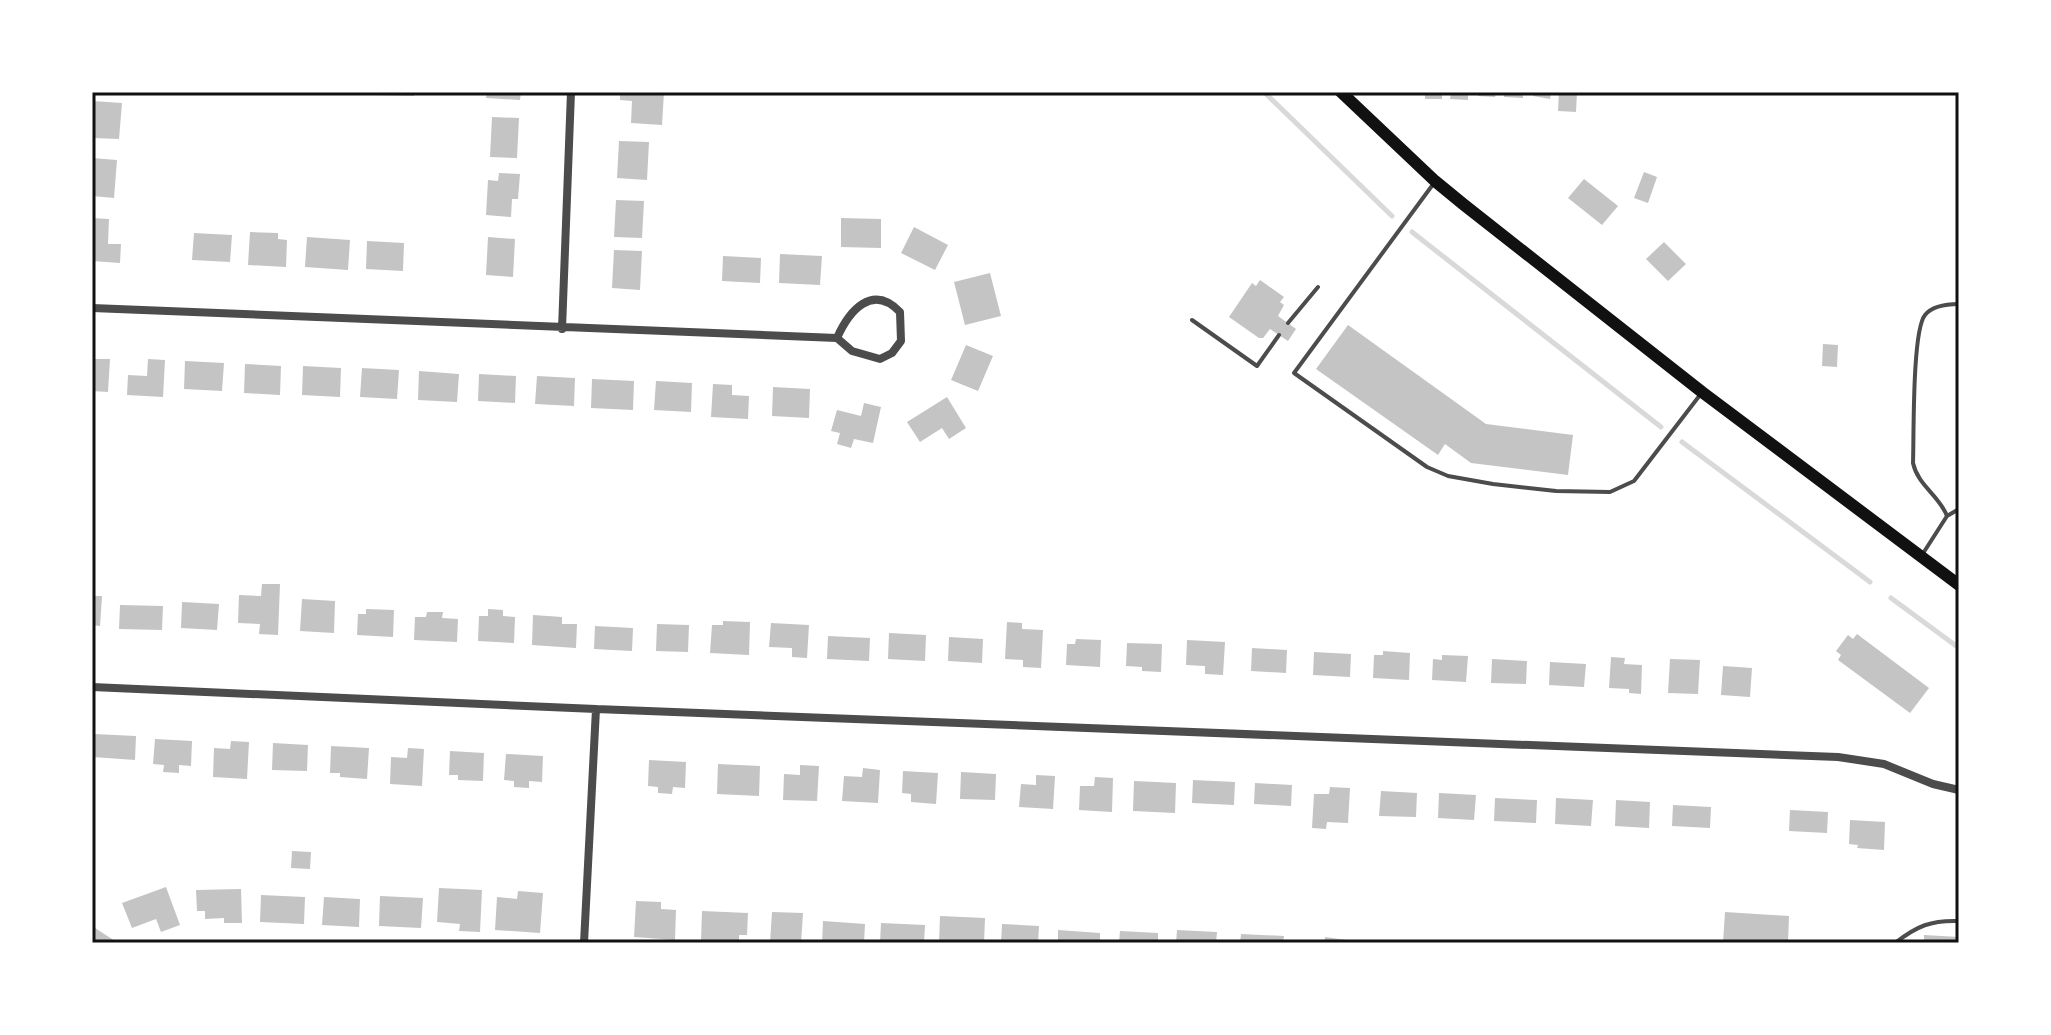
<svg xmlns="http://www.w3.org/2000/svg" width="2051" height="1035" viewBox="0 0 2051 1035" font-family="Rubik,sans-serif">
<rect width="100%" height="100%" fill="#fff"/>
<g fill="none" stroke-linecap="round" stroke-linejoin="round">
<path stroke="#d9d9d9" stroke-width="5" d="M1264 92 1392 216
M1412 232 1661 427
M1682 442 1870 582
M1891 598 1959 648"/>
</g>
<path fill="#c4c4c4" d="M374 92H414V96L374 95Z
M487 92H521L520 100 486 98Z
M620 92H664L662 125 631 123 632 101 620 100Z
M1425 92H1442V99H1425Z
M1451 92H1468V100L1450 99Z
M1478 92H1496L1495 97 1478 96Z
M1505 92H1523V98L1504 97Z
M1533 92H1551L1550 99 1533 96Z
M1559 92H1577L1576 112 1558 111Z
M92 101 122 103 119 139 92 138Z
M492 117 519 118 517 158 490 157Z
M619 141 649 142 647 180 617 178Z
M92 158 117 160 114 198 92 196Z
M1644 172 1657 177 1648 203 1634 198Z
M499 173 520 174 518 199H512L511 217 486 215 488 180 498 181Z
M1584 179 1618 206 1602 225 1568 198Z
M616 200 644 201 642 238 614 237Z
M92 218 109 219 108 244H121L120 263 92 261Z
M841 218 881 219V248L841 247Z
M914 227 948 245 935 270 901 253Z
M250 232 278 233V239L287 240 286 267 248 265Z
M194 233 232 235 230 262 192 260Z
M307 237 350 240 348 270 305 267Z
M488 237 515 239 513 277 486 275Z
M367 241 404 243 403 271 366 269Z
M1664 242 1686 264 1668 281 1646 259Z
M614 250 642 251 640 290 612 288Z
M780 254 822 256 820 285 779 283Z
M723 256 761 258 760 283 722 281Z
M990 273 1001 316 965 325 954 282Z
M1260 280 1284 297 1280 302 1284 305 1278 316 1296 329 1288 341 1270 329 1263 338H1259L1229 317 1252 283 1256 286Z
M1348 325 1486 424 1573 435 1568 475 1471 463 1445 444 1438 455 1316 369Z
M1823 344 1838 345 1837 367 1822 366Z
M966 345 993 356 978 391 951 380Z
M92 359H110L108 392 92 391Z
M148 359 165 360 163 397 127 395 128 375 147 376Z
M185 361 224 363 222 391 184 389Z
M245 364 281 366 280 395 244 393Z
M303 366 341 368 340 397 302 395Z
M362 368 399 370 397 399 360 397Z
M419 371 459 374 457 402 418 400Z
M479 374 516 376 515 403 478 401Z
M537 376 575 378 574 406 535 404Z
M592 379 634 381 633 410 591 408Z
M656 381 692 383 691 412 654 410Z
M713 384 732 385V395L749 396 748 419 711 417Z
M773 387 810 389 809 418 772 416Z
M947 397 966 428 949 439 942 428 920 442 907 422Z
M864 403 881 407 873 443 854 439 851 448 837 444 840 433 831 431 837 410 861 416Z
M262 584H280L278 635 259 634 260 624 238 623 239 595 261 596Z
M92 596H102L100 626 92 625Z
M302 599 335 601 334 633 300 631Z
M182 602 219 604 217 630 181 628Z
M120 605 163 606 162 630 119 629Z
M366 609 394 610 393 637 357 635 358 614H366Z
M488 609 503 610V616L515 617 514 643 478 641 479 616H488Z
M427 612H443L442 618 458 619 457 642 414 640 415 617H426Z
M533 615 562 617V624H577L576 648 532 645Z
M723 621 750 622 749 655 710 653 712 625H723Z
M1007 622 1022 623V629L1043 630 1041 668 1023 667V660L1005 659Z
M771 623 809 625 807 658 792 657V648L769 647Z
M657 624 689 625 688 652 656 651Z
M595 626 633 628 632 651 594 649Z
M889 633 926 635 925 661 888 659Z
M1857 634 1929 688 1910 713 1838 660 1841 655 1836 651 1848 635 1853 639Z
M828 636 870 638 869 661 827 659Z
M949 637 983 639 982 663 948 661Z
M1076 639 1101 640 1100 667 1066 665 1067 644H1075Z
M1187 640 1225 642 1223 675 1205 674V666L1186 665Z
M1127 643 1162 644 1161 672 1142 671V667L1126 666Z
M1252 648 1287 650 1286 673 1251 671Z
M1383 651 1410 653 1409 680 1373 678 1374 655H1383Z
M1314 652 1351 654 1350 677 1313 675Z
M1442 655 1468 656 1466 682 1432 680 1433 659 1442 660Z
M1611 657 1625 658 1624 664 1642 665 1641 694 1629 693V689L1609 688Z
M1492 659 1527 661 1526 684 1491 683Z
M1670 659 1700 660 1698 694 1668 693Z
M1550 662 1586 664 1584 687 1549 685Z
M1723 666 1752 668 1750 697 1721 695Z
M94 734 136 736 135 760 93 757Z
M155 739 192 741 191 766 179 765V773L163 772 164 765 153 764Z
M231 741 249 742 247 779 213 777 214 748 230 749Z
M273 743 308 745 307 771 272 770Z
M331 746 369 748 367 779 340 777V773H330Z
M408 748 424 749 422 786 390 784 391 757 407 758Z
M450 751 484 753 483 781 458 780V775H449Z
M506 754 543 756 542 782 529 781V788L514 787V781L504 780Z
M649 760 686 762 685 788 673 787 672 794 658 793V787L648 786Z
M718 764 760 766 759 796 717 794Z
M800 765 819 766 817 801 783 800 784 774 800 775Z
M863 768 880 770 878 803 842 801 844 776 862 777Z
M903 771 938 773 936 804 911 802V794L902 793Z
M961 772 996 774 995 800 960 799Z
M1036 775 1055 776 1053 809 1019 807 1021 784 1036 785Z
M1095 777 1113 778 1112 812 1079 810 1080 786H1094Z
M1193 780 1235 782 1234 805 1192 803Z
M1134 781 1176 783 1175 813 1133 811Z
M1255 783 1292 785 1291 806 1254 804Z
M1330 787 1350 788 1348 823 1327 822 1326 829 1312 828 1314 794H1329Z
M1381 791 1417 793 1416 817 1379 816Z
M1439 793 1476 795 1474 820 1438 818Z
M1495 798 1537 800 1536 823 1494 821Z
M1556 798 1593 800 1591 826 1555 824Z
M1616 800 1650 802 1649 828 1615 826Z
M1673 805 1711 807 1710 828 1672 826Z
M1790 810 1828 812 1827 833 1789 831Z
M1850 820 1885 822 1884 850 1857 848 1858 845 1849 844Z
M292 851 311 852 310 869 291 868Z
M166 887 180 925 161 932 156 919 132 928 122 903Z
M439 888 482 890 480 932 459 931 460 924 437 922Z
M241 889 242 923H224V918L205 919V911H197L196 890Z
M518 891 543 893 540 933 495 930 497 897 517 899Z
M261 895 305 897 304 924 260 922Z
M380 896 423 898 421 928 379 926Z
M324 897 360 899 359 927 322 925Z
M636 901 661 902V909L676 910 675 940 634 937Z
M702 911 748 913 747 935H739V942L701 941Z
M772 912 803 913 801 943H770Z
M1725 912 1789 916 1788 943H1723Z
M940 916 985 918 984 943H939Z
M823 921 865 924 864 943H822Z
M881 923 925 925 924 943H880Z
M1002 924 1039 926 1038 943H1001Z
M92 926 118 943H92Z
M1058 930 1100 933V943H1058Z
M1177 930 1217 932 1216 943H1176Z
M1120 931 1158 933V943H1119Z
M1241 934 1284 936 1283 943H1240Z
M1924 935 1959 937V943H1924Z
M1325 937 1354 941V943H1324Z"/>
<g fill="none" stroke-linecap="round" stroke-linejoin="round">
<path stroke="#4c4c4c" stroke-width="4" d="M1434 183 1294 373 1427 467 1448 476 1493 484 1556 491 1610 492 1634 481 1700 395
M1192 320 1257 366 1279 335
M1288 323 1318 287
M1947 516C1939 495 1918 486 1913 463 1914 438 1912 331 1925 315 1933 305 1948 304 1959 304
M1922 555 1947 516 1959 509
M1895 943C1917 926 1931 920 1959 921"/>
<path stroke="#4c4c4c" stroke-width="8" d="M92 308 837 338 852 351 880 359 892 353 901 341 900 312C872 283 849 311 837 338
M562 329 571 92
M92 687 596 709 1838 757 1884 764 1933 784 1959 790
M584 943 596 709"/>
<path stroke="#111" stroke-width="12" d="M1341 92 1435 181 1463 204 1702 392 1959 585"/>
</g>
<rect width="2051" height="1035" fill="none" stroke="#ffffff" stroke-width="188"/>
<rect x="94" y="94" width="1863" height="847" fill="none" stroke="#111" stroke-width="3"/>
</svg>
